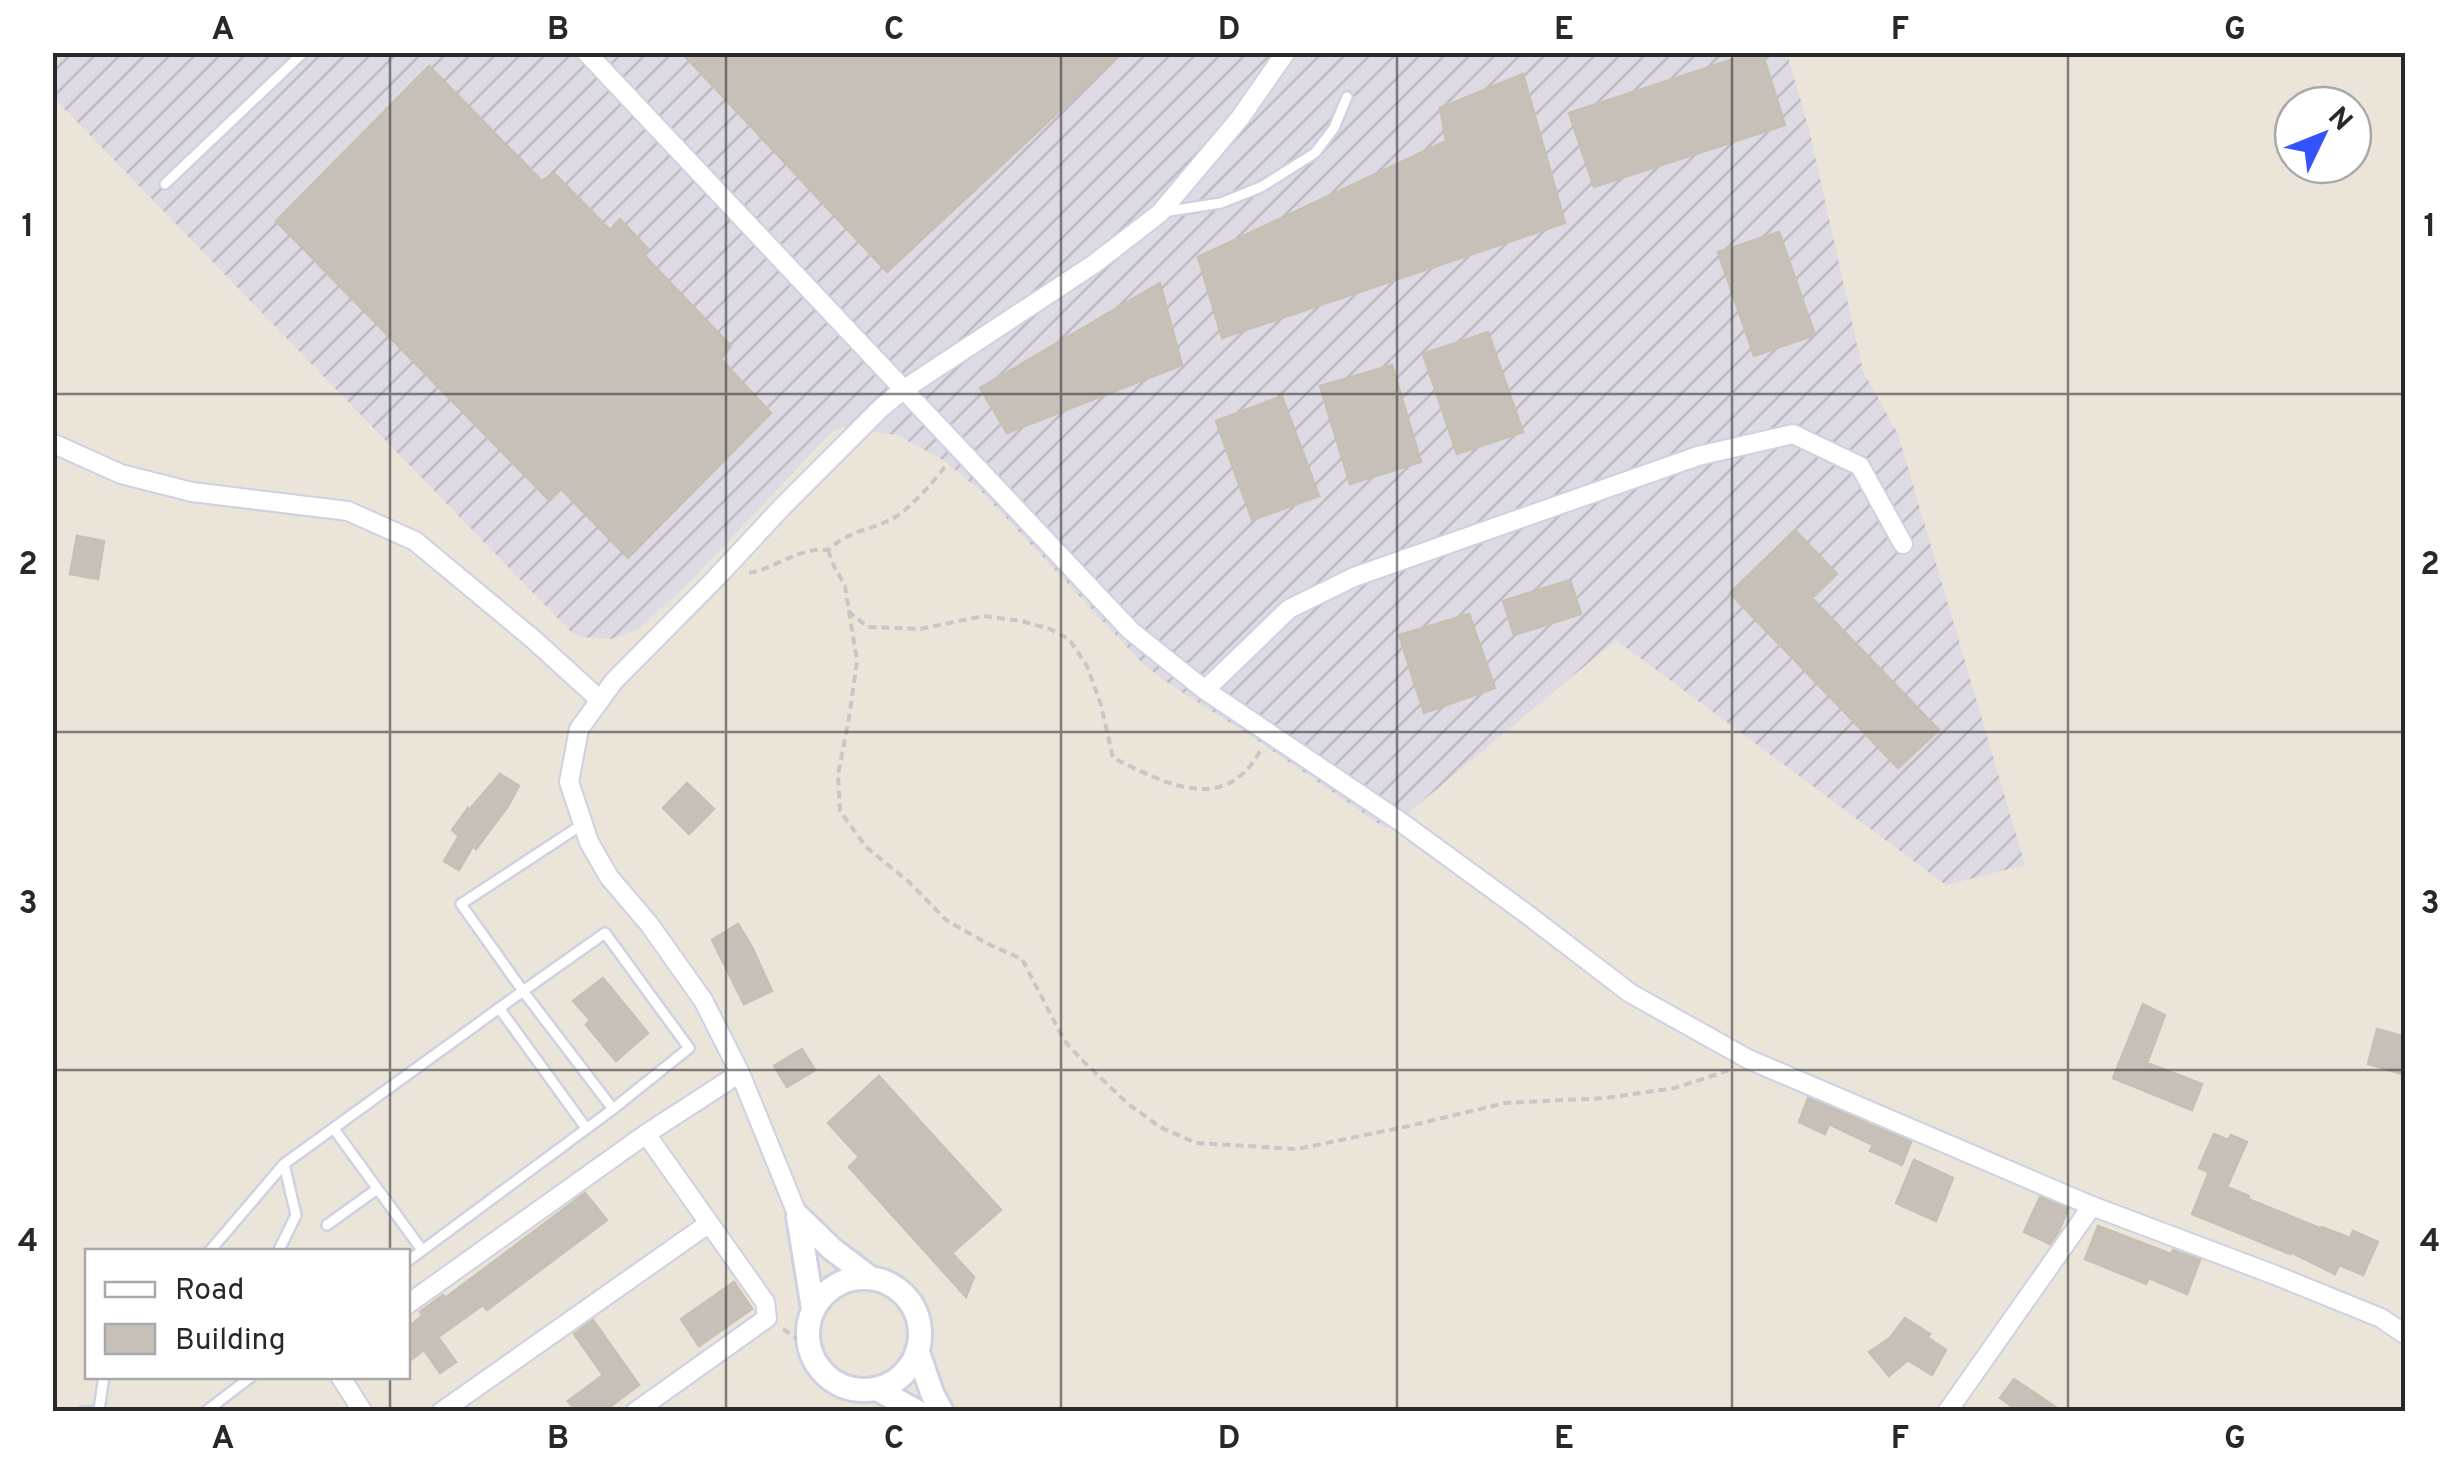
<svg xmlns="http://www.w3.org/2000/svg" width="2458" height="1464" viewBox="0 0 2458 1464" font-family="Overpass,sans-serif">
<defs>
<pattern id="industrial-furrows" width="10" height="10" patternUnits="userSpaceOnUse" patternTransform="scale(2.5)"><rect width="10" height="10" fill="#dddae3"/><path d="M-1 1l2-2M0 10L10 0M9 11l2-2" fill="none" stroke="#bebbc3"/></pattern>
</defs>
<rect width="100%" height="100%" fill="#ebe4d9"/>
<path fill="url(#industrial-furrows)" d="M53 52 1787 53 1809 129 1863 371 1898 434 2025 865 1946 885 1616 640 1407 814 1385 828 1252 737 1165 681 1140 661 981 491 943 460 897 435 843 427 832 432 693 578 648 621 637 630 611 639 582 637 571 632 53 97Z"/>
<path fill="#c6c0b9" stroke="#c6c0b3" stroke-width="2.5" d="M681 52H1123L887 272Z
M1755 52H1762L1785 125 1594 187 1569 113Z
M429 66 542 181 554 173 610 230 620 219 649 250 644 255 731 346 721 359 771 413 628 558 560 488 549 500 276 221Z
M1523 74 1565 223 1222 338 1198 257 1446 141 1440 108Z
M1779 232 1815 335 1754 356 1718 252Z
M1160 283 1182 365 1007 433 980 388Z
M1488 332 1523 432 1457 454 1423 354Z
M1392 365 1421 462 1350 484 1320 386Z
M1282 396 1319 496 1252 520 1216 421Z
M1795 530 1837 574 1812 598 1939 730 1898 768 1730 593Z
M77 536 104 541 98 579 70 574Z
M1570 580 1581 614 1514 635 1503 601Z
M1469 614 1495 688 1424 713 1399 635Z
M500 774 519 786 508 806 476 849 473 846 459 870 444 861 459 836 452 830 468 808 469 810Z
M687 783 714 809 689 834 663 808Z
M738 924 752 947 772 991 744 1004 712 940Z
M603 978 648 1033 616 1061 586 1025 590 1020 573 1001Z
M2143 1004 2165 1015 2147 1063 2202 1084 2192 1110 2113 1078Z
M2377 1029 2406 1037V1075L2368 1064Z
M802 1049 815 1070 787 1087 774 1066Z
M879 1076 1001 1210 952 1253 974 1277 966 1297 849 1167 859 1157 828 1123Z
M1808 1098 1911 1142 1902 1165 1870 1151 1873 1145 1829 1124 1825 1134 1799 1122Z
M2214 1134 2228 1140 2231 1135 2247 1142 2227 1187 2249 1196 2248 1199 2322 1229V1227L2350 1238 2353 1231 2378 1242 2363 1275 2339 1265 2335 1274 2290 1252V1254L2192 1214 2209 1172 2199 1168Z
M1914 1160 1953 1178 1936 1221 1896 1203Z
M585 1193 607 1220 487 1310 483 1305 438 1337 456 1362 440 1373 424 1350 408 1362V1327L422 1316 420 1312 443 1295 445 1298Z
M2040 1197 2068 1209 2059 1231 2050 1244 2024 1232Z
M2098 1226 2171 1254 2173 1250 2200 1260 2187 1294 2149 1278 2146 1284 2085 1259Z
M734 1282 752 1309 699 1346 681 1319Z
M1905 1318 1930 1334 1927 1337 1946 1350 1932 1375 1908 1360 1889 1376 1869 1352 1890 1338Z
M593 1320 639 1385 603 1412H576L568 1401 603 1375 574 1334Z
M2014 1379 2063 1412H2020L2000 1398Z"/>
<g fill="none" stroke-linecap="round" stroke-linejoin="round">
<g stroke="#ced1e2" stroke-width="14">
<path id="service" d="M165 184 304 52
M1163 212 1221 203 1261 187 1315 153 1334 128 1347 97
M499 1008 586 1128
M334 1129 422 1250
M327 1225 377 1189
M209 1252 284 1164 523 991 613 1109
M278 1252 296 1215 284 1164
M408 1261 613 1109 689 1048 605 933 523 991 461 904 583 824
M99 1410 104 1376
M81 1412 101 1411
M205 1412 252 1376"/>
</g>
<g stroke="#ced1e2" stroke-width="22">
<path id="minor" d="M586 52 1131 631 1205 690 1398 820 1524 912 1630 993 1748 1059 2092 1206 2275 1275 2381 1318 2406 1335
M52 443 121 474 192 492 348 511 415 541 533 639 600 700
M1205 690 1289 609 1354 577 1698 456 1793 434 1860 466 1903 544
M798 1216 740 1073 703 1000 649 924 609 877 589 842 569 782 579 729 614 681 716 578 783 506 881 408 903 390 1094 264 1160 213 1240 118 1286 52
M408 1304 646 1134 740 1073
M340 1376 363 1412
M441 1412 708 1224
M635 1412 767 1318 765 1302 646 1134
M1947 1412 2092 1206"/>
</g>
<g stroke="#ced1e2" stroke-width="28">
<path id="tertiary" d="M798 1216 832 1249 869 1277
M798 1216 813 1309
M808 1334a56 56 0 1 1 112 0a56 56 0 1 1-112 0Z
M918 1352 932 1393 942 1412
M877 1389 918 1412"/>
</g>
<path stroke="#c7c7c7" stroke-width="4" stroke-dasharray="8 5" stroke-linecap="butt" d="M828 550 834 566 845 586 857 661 849 718 838 775 840 811 866 847 908 881 946 920 990 945 1022 959 1064 1040 1080 1058 1127 1103 1160 1127 1196 1143 1297 1149 1409 1126 1505 1103 1605 1098 1675 1088 1730 1070
M749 573C777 568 798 547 828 550 850 530 868 531 892 519 909 510 937 479 947 463
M848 611 868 627 920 629 983 616 1021 621 1050 629 1069 639 1087 666 1101 705 1113 758C1163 782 1224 817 1260 751
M783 1329 809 1347"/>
<use href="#service" stroke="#fff" stroke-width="9"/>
<use href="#minor" stroke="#fff" stroke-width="18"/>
<use href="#tertiary" stroke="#fff" stroke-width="22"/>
</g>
<path fill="none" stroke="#282828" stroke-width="2.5" stroke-opacity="0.55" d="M390 52V1252M726 52V1412M1061 52V1412M1397 52V1412M1732 52V1412M2068 52V1412M52 394H2406M52 732H2406M52 1070H2406M390 1376V1412"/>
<rect width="2458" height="1464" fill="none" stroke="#ffffff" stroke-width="110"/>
<rect x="85" y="1249" width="325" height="130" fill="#ffffff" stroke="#a9a9a9" stroke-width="2.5"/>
<rect x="105" y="1282" width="50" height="15" fill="#ffffff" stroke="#a9a9a9" stroke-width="2.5"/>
<text x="175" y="1299" font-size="30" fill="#282828">Road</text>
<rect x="105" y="1324" width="50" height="30" fill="#c6c0b9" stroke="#a9a9a9" stroke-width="2.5"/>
<text x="175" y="1349" font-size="30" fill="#282828">Building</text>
<g transform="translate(2323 135) rotate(47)"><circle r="48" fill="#ffffff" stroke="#a9a9a9" stroke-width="2.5"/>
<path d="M0-8L18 38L0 25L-18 38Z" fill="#3353fe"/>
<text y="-15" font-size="28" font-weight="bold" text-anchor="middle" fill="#282828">N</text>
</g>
<rect x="55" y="55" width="2348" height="1354" fill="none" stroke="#282828" stroke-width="4"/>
<g font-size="32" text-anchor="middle" font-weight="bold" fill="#282828">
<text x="223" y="39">A</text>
<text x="558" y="39">B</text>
<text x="894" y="39">C</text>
<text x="1229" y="39">D</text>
<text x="1564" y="39">E</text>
<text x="1900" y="39">F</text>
<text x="2235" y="39">G</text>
<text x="28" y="236">1</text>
<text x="2430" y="236">1</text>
<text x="28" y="574">2</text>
<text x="2430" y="574">2</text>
<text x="28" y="913">3</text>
<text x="2430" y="913">3</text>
<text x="28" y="1251">4</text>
<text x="2430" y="1251">4</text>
<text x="223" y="1448">A</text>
<text x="558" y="1448">B</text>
<text x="894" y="1448">C</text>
<text x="1229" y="1448">D</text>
<text x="1564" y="1448">E</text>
<text x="1900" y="1448">F</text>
<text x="2235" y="1448">G</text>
</g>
</svg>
